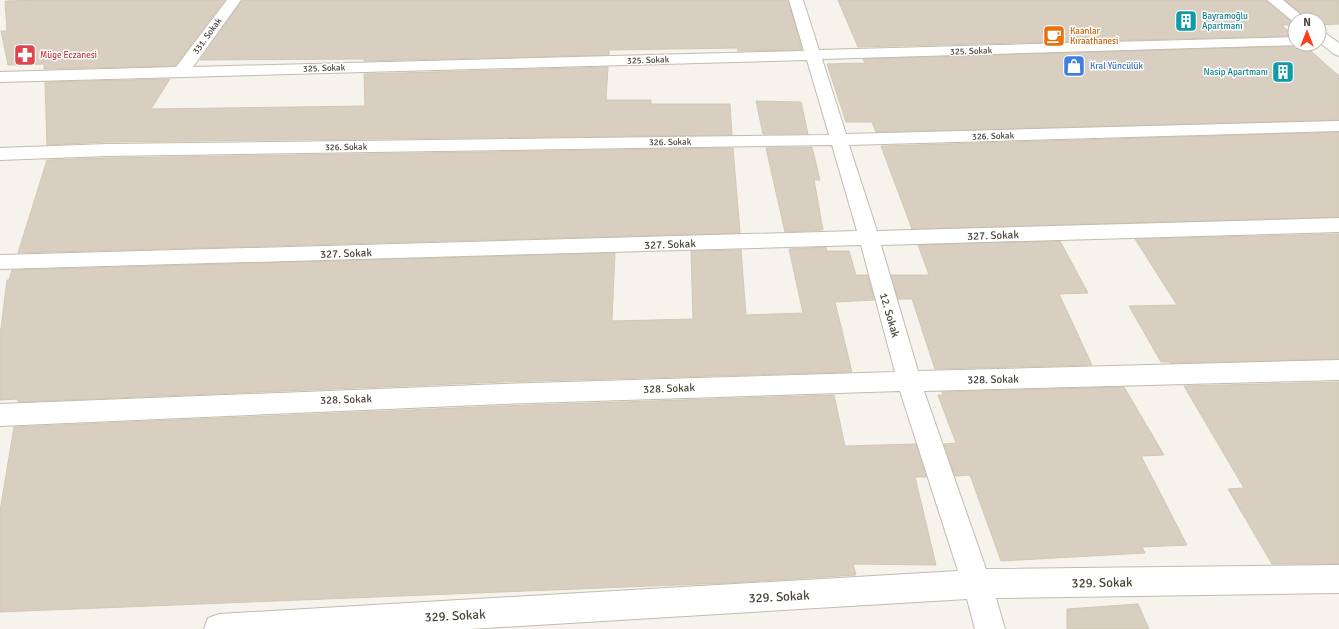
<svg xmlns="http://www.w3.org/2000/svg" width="1339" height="629" viewBox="0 0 1339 629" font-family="Signika,sans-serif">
<rect width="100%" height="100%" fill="#f6f3ec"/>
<path fill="#d8cfc1" stroke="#d3c7b4" d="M44 0H225L175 66 44 69V64L8 65 1 31H7L5 1Z
M242 0H788L802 50 738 51V48L609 50V55L364 61V59L200 60Z
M838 0H1266L1295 25H1282L1293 36 858 47Z
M1285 0H1339V24L1319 25V20H1308Z
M1303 44 1339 76V120L876 132 872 122H846L827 64 865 63 863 59 1300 46Z
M608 67 606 100H651V104H730L732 135 107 142 47 145 45 82 170 79 151 109 365 106 364 74Z
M756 101 801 102 808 134H763Z
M1339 132V217L912 229 881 146Z
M812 147 820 180H814L823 230 785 232 766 148Z
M733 148 740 233 18 253 47 160 107 158Z
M1339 234V359L1170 363V362H1161L1129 306 1177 305 1135 239Z
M1060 241 1088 293 1059 294 1092 365 935 369 912 299H898L891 275H929L918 245Z
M826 247 827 251H849L856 275H868L874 300 835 302 852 372 502 382 18 402V399L0 400V336L7 280H9L12 270 615 253 612 321 693 319 691 251 741 250 746 315 803 313 789 249Z
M1339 382V564H1272L1228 489 1244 488 1184 386Z
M1124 387 1164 455 1141 456 1187 545 1142 547 1145 553 1001 561 970 475 955 476 944 444 956 443 938 395H943L942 392Z
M834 395 845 446 916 444 926 477H915L936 565 853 564 856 575 727 583 0 612V511L14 427 502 406Z
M1138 604 1149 629H1067V609Z"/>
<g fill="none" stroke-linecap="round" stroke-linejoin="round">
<g stroke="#c2bbae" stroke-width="2">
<path id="street" d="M227 0H241L193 67 804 51 789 0H803L819 50 1295 37V44H1301L1300 45 822 59 846 134 1339 121V131L849 145 877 231 1339 218V232L881 245 918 371 1339 360V380L924 391 986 569 1339 565V593L996 598 1005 629H975L967 599 469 629H204L208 618 219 614 958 571 900 391 502 404 0 426V404L502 384 895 372 861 245 0 269V255L857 231 832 145 107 156 0 160V148L107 144 829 135 807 60 0 82V72L176 67Z
M1267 0H1283L1307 20H1295V23Z
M1319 31 1324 32 1339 43V56L1334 54 1319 42Z"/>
</g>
<use href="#street" fill="#fff" fill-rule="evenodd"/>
</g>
<defs>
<g id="building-square" transform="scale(1.15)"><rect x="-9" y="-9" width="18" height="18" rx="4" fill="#0f9aa8" stroke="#fff"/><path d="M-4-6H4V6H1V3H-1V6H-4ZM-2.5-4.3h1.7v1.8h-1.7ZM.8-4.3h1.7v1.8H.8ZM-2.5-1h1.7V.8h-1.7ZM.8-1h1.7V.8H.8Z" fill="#fff"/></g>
<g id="cafe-square" transform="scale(1.15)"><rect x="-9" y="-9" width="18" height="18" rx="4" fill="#e8710a" stroke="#fff"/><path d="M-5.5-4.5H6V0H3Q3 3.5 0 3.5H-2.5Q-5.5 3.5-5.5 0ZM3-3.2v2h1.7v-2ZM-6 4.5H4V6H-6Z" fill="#fff"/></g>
<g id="pharmacy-square" transform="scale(1.15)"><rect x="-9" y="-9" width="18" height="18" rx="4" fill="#e0444e" stroke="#fff"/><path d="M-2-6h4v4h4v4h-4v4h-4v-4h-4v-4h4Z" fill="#fff"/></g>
<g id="shop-square" transform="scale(1.15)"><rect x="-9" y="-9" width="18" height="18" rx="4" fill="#3f7fe0" stroke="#fff"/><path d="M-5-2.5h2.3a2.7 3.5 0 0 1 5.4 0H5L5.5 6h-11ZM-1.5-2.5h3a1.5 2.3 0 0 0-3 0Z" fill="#fff"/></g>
</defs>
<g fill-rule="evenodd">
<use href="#building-square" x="1186" y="21"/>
<use href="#cafe-square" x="1054" y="36"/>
<use href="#pharmacy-square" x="25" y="55"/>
<use href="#shop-square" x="1074" y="66"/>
<use href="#building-square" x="1283" y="72"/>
</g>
<g text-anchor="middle" stroke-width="3" stroke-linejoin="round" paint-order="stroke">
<g font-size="9" fill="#0d838f" stroke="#fff" text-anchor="start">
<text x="1202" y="19">Bayramoğlu<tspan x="1202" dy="10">Apartmanı</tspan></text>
<text x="1268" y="75" text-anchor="end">Nasip Apartmanı</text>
</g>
<g font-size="9" fill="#c56008" stroke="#fff" text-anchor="start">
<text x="1070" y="34">Kaanlar<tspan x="1070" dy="10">Kıraathanesi</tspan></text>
</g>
<g font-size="9" fill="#4b4439" stroke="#fff">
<text transform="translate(207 36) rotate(-54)" y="3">331. Sokak</text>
<text transform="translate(971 51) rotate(-2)" y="3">325. Sokak</text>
<text transform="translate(648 60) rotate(-2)" y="3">325. Sokak</text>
<text transform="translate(324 68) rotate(-2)" y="3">325. Sokak</text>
<text transform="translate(993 136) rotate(-2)" y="3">326. Sokak</text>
<text transform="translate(670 142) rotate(-1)" y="3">326. Sokak</text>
<text transform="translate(346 147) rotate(-1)" y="3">326. Sokak</text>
</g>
<g font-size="9" fill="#be3a42" stroke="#fff" text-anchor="start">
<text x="40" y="58">Müge Eczanesi</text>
</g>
<g font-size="9" fill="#366cbe" stroke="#fff" text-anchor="start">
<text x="1090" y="69">Kral Yüncülük</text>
</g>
<g font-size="11" fill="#4b4439" stroke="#fff">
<text transform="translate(993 235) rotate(-2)" y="4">327. Sokak</text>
<text transform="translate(670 244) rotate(-2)" y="4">327. Sokak</text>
<text transform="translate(346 253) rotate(-2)" y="4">327. Sokak</text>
<text transform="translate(890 315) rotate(74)" y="4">12. Sokak</text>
<text transform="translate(993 379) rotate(-1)" y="4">328. Sokak</text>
<text transform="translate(669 388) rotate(-2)" y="4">328. Sokak</text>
<text transform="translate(346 399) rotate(-2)" y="4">328. Sokak</text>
</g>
<g font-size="13" fill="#4b4439" stroke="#fff">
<text transform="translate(1102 582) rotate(-1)" y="5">329. Sokak</text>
<text transform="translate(779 596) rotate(-3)" y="5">329. Sokak</text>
<text transform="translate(455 615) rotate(-3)" y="5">329. Sokak</text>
</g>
</g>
<g transform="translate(1307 32)"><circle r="19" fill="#ffffff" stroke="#b7b4b0"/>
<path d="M0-3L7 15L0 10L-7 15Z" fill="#fc3f1d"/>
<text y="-6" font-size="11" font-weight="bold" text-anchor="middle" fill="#4b4439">N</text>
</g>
</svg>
